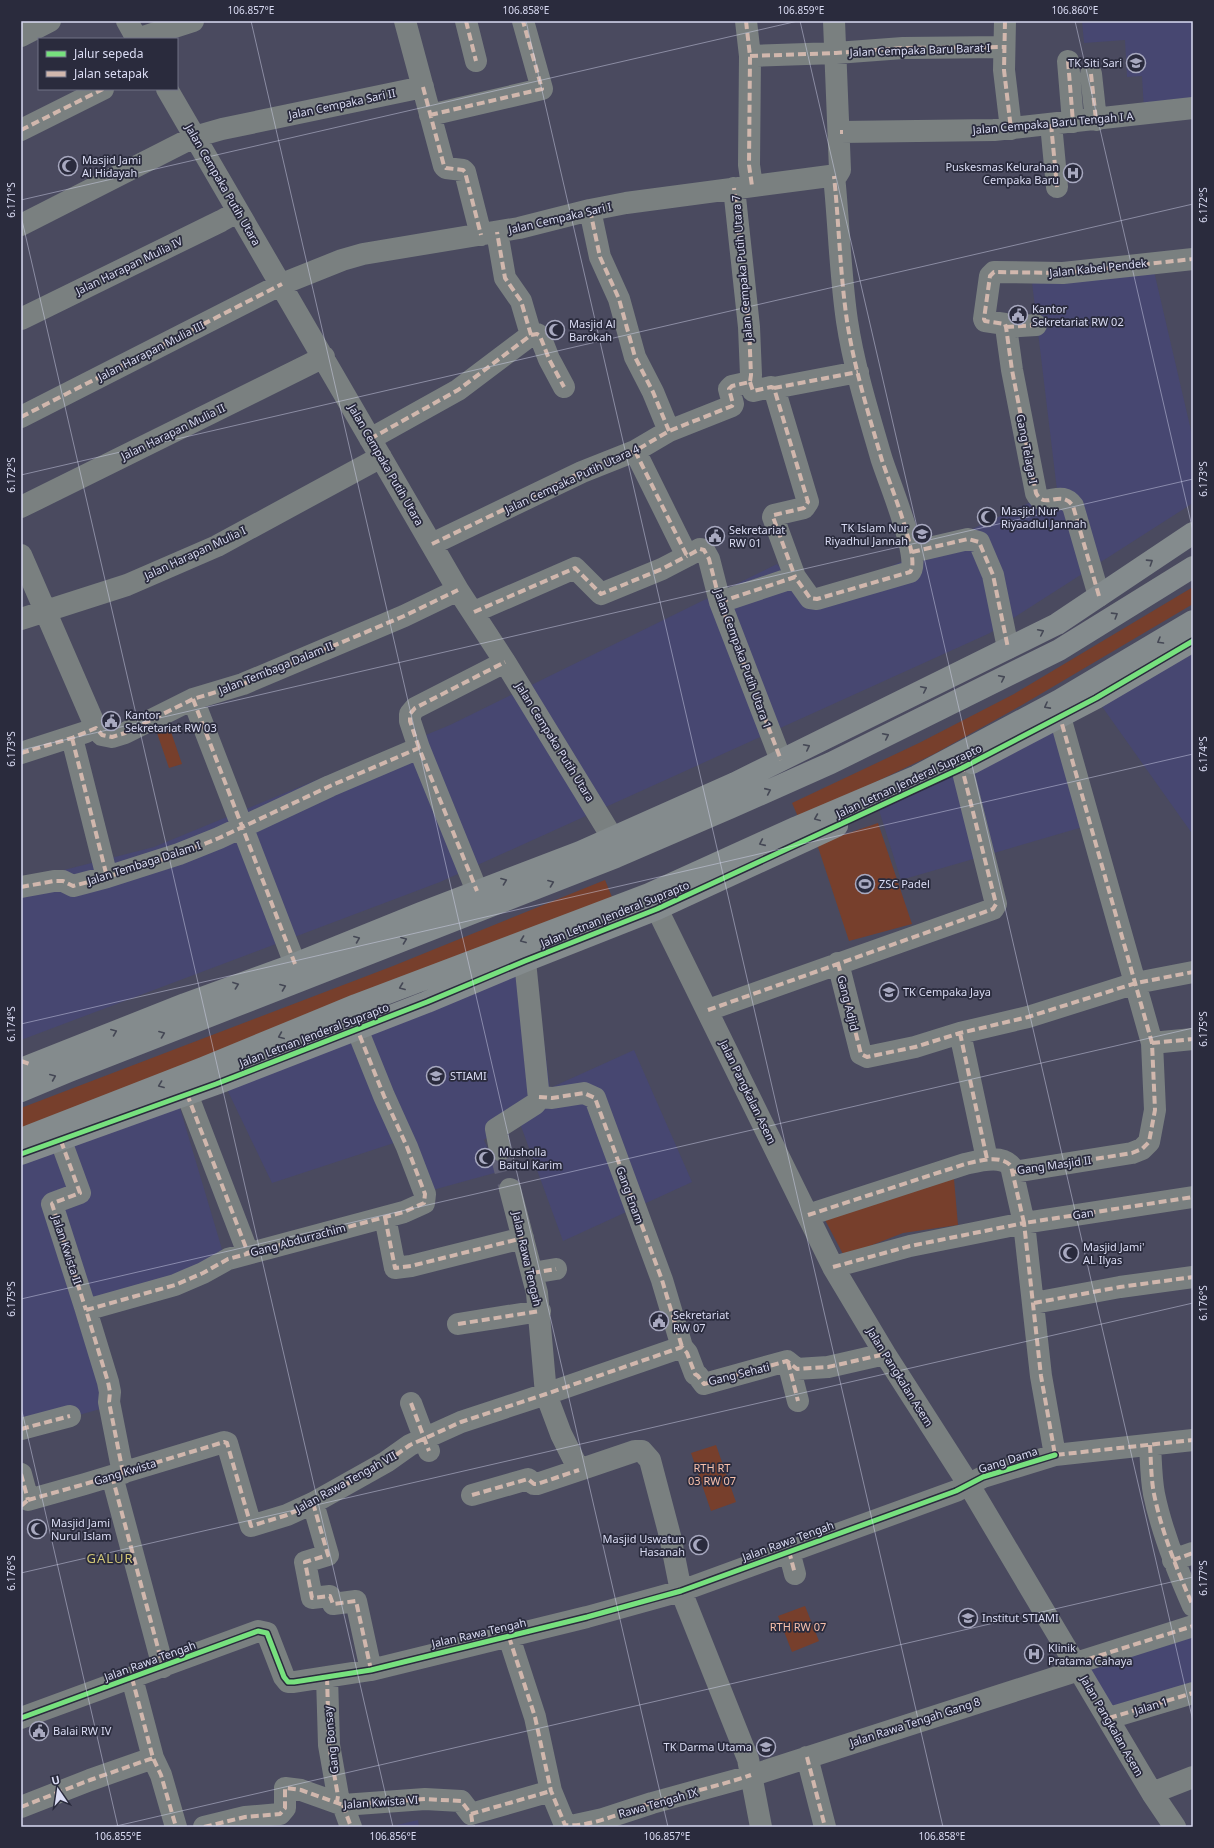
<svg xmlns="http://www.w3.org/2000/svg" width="1214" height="1848" viewBox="0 0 1214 1848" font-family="'Noto Sans',sans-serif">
<rect width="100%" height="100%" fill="#4a4a5f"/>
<path fill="#474771" d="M1082 21H1193V107L1144 110 1142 76 1127 77 1125 40 1084 43Z
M1153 267 1193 439V503L990 633 440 882 21 1040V881L154 847 450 725 777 564 809 604 1057 490 1031 274Z
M1193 641V831L1191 832 1096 698Z
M1060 717 1093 824 901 880 878 807Z
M533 958 550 1088 634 1050 692 1182 563 1241 518 1118 484 1140 498 1172 422 1193 400 1141 272 1183 223 1081Z
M177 1098 224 1256 83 1312 115 1405 21 1431V1153Z
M1193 1626V1693L1109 1718 1076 1663Z
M418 1820 419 1827H388Z"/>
<path fill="#773f2c" d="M1193 587V604L1022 705 934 754 799 819 792 803 919 743 1014 694Z
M169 726 182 764 169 768 156 730Z
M878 823 912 924 849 941 817 844Z
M605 880 612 897 21 1130V1108L393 966Z
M953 1168 958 1225 903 1233 844 1256 823 1216Z
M716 1445 736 1502 711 1511 691 1453Z
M805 1606 819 1641 792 1652 778 1616Z"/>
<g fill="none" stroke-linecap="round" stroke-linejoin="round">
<path stroke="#606075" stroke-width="22" stroke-dasharray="22 11" stroke-linecap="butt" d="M500 1150 510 1189"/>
<path stroke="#7a8080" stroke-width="22" d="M127 21 137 39
M405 21 444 166 446 168 463 170 465 172 481 235
M466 21 476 61
M746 21 750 56 749 165 752 186
M1005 21 1004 70 1011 129
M21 36 50 21
M137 39 193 21
M750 56 836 53 903 48 1004 47
M1068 61 1073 122
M1091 74 1096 120
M167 89 458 590 505 662 612 837
M430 115 542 89 523 21
M1051 124 1057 187
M21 130 103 89
M840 132 994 130 1193 108
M590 210 600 257 619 299 635 357 653 392 669 431
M21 225 194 137 222 129 423 87
M21 319 221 221 237 212
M1006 327 1036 325
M531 335 537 334 540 336 549 359 564 387
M750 382 753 391 771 387 774 388 808 502 804 508 774 515 773 517 795 577
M774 388 858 372
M21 417 282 284 342 260 363 254 519 228 590 210 626 203 837 175 840 170 834 21
M370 439 458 390 531 335 521 301 505 278 497 232
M635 451 687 556 700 549 704 550 709 559 720 602 781 760
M21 507 324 357
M432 544 582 472 635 451 669 431 732 406 733 404 729 389 732 386 750 382 751 375 749 327 734 188
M912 552 968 539 979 542 993 575 1008 648
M21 555 96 728 102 735 112 737 125 733 193 699 243 684 404 616 458 590
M1099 596 1073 506C1060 488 1045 511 1036 493L1012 370 1006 327 1005 324 985 321 984 319 990 276 994 272 1063 273 1193 259
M720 602 795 577 810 598 817 599 910 572C922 560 886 475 881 457 868 412 854 367 847 321 840 273 839 224 834 176
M474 612 575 568 601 594 662 569 687 556
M21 619 127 585 217 546 381 457
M193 699 295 964
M72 738 107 877
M419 748 410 721V714L415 708 505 662
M21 753 86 732
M21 887 54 881H63L73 886 107 877 179 854 219 838 330 786 419 748 477 891
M657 909 833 1267 885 1354 969 1485 1152 1793 1175 1827
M838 963 861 1054 867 1057 915 1047 960 1033 1028 1017 1136 983 1193 972
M708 1010 993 909 996 904 962 768
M960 1033 987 1159
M1152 1043 1193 1039
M187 1094 248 1253
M539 1097 552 1098 584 1093 595 1098 662 1280 682 1347
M61 1141 80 1193 53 1203 52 1204 86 1310
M500 1150 496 1129 535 1104 539 1099 525 961
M1013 1172 1132 1153 1142 1149 1149 1142 1155 1110 1152 1043 1060 717
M510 1189 537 1293 546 1394 561 1434 579 1470 635 1451H642L650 1460 670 1536 681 1591 748 1759 761 1827
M808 1215 965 1164C978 1161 1001 1154 1011 1166L1024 1223 1193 1197
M385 1217 395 1268 411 1266 523 1238
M833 1267 910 1246 1024 1223 1041 1376 1055 1455 1193 1440
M532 1273 556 1269
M1034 1303 1120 1287 1193 1277
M458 1324 540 1311
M788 1362 798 1401
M411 1403 429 1451
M21 1429 70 1416
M1150 1445C1151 1461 1151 1478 1154 1494 1162 1533 1177 1570 1193 1606
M123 1473 109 1402 110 1392 108 1382 86 1310 175 1285 203 1273 228 1259 404 1212 424 1203 425 1194 407 1147 384 1096 357 1029
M21 1474 28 1500
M112 1476 163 1667
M472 1495 528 1479 534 1484H537L579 1470
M28 1500 85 1484 224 1442 227 1443 251 1526 287 1515 313 1503 386 1462 410 1445 461 1422 546 1394 682 1347 687 1353 695 1374 698 1376 704 1384 787 1361 797 1369 828 1367 885 1354
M313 1503 328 1555 305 1562 312 1598 330 1596 333 1604 356 1601 371 1670
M789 1551 795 1574
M1173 1560 1193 1553
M509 1637 535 1717 551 1791 565 1825 571 1826 603 1819 652 1803 747 1777 1079 1670
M1076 1663 1193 1626
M327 1677 329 1745 338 1796 337 1802
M132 1678 153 1758 161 1775 176 1827
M21 1718 258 1631 267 1633 284 1677 288 1682H294L371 1670 587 1617 681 1591 956 1491 983 1477 1055 1455
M1109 1718 1193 1693
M807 1757 825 1827
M1152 1793 1193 1777
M343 1805 351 1827
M21 1807 90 1780 153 1758
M204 1827 245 1817 280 1814 285 1808V1788L301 1790 343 1805 425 1799 461 1801 471 1814 551 1791"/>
<path stroke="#848b8d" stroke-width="22" d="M972 763 1096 698 1193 641
M21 1069 185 1004 295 964 421 913 580 852 735 783 1057 624 1193 533
M21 1091 69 1071 616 857 732 807 831 763 1059 650 1193 567
M21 1139 203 1068 356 1005 649 894 797 827 917 776 1060 700 1193 621
M21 1154 216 1084 427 1002 525 961 657 909 837 826"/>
<path stroke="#d1b7ad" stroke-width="4" stroke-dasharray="8 4" stroke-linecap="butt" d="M466 21 476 61
M746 21 750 56 749 165 752 186
M1005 21 1004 70 1011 129
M750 56 836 53 903 48 1004 47
M1068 61 1073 122
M1091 74 1096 120
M423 87 444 166 446 168 463 170 465 172 481 235
M430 115 542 89 523 21
M1051 124 1057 187
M21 130 103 89
M840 132H843
M590 210 600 257 619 299 635 357 653 392 669 431
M1006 327 1036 325
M531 335 537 334 540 336 549 359 564 387
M750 382 753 391 771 387 774 388 808 502 804 508 774 515 773 517 795 577
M774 388 858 372
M21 417 282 284
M370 439 458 390 531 335 521 301 505 278 497 232
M635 451 687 556 700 549 704 550 709 559 720 602 781 760
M432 544 582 472 635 451 669 431 732 406 733 404 729 389 732 386 750 382 751 375 749 327 734 188
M912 552 968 539 979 542 993 575 1008 648
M1099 596 1073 506C1060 488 1045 511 1036 493L1012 370 1006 327 1005 324 985 321 984 319 990 276 994 272 1063 273 1193 259
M720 602 795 577 810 598 817 599 910 572C922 560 886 475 881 457 868 412 854 367 847 321 840 273 839 224 834 176
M474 612 575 568 601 594 662 569 687 556
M193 699 295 964
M72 738 107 877
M419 748 410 721V714L415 708 505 662
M21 753 72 738 96 728 102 735 112 737 125 733 193 699 243 684 404 616 458 590
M21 887 54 881H63L73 886 107 877 179 854 219 838 330 786 419 748 477 891
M838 963 861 1054 867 1057 915 1047 960 1033 1028 1017 1136 983 1193 972
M708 1010 993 909 996 904 962 768
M960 1033 987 1159
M1152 1043 1193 1039
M21 1061 32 1065
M187 1094 248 1253
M539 1097 552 1098 584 1093 595 1098 662 1280 682 1347
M61 1141 80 1193 53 1203 52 1204 86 1310
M1013 1172 1132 1153 1142 1149 1149 1142 1155 1110 1152 1043 1060 717
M808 1215 965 1164C978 1161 1001 1154 1011 1166L1024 1223 1193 1197
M385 1217 395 1268 411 1266 523 1238
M833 1267 910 1246 1024 1223 1041 1376 1055 1455 1193 1440
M532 1273 556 1269
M1034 1303 1120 1287 1193 1277
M458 1324 540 1311
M788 1362 798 1401
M411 1403 429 1451
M21 1429 70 1416
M1150 1445C1151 1461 1151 1478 1154 1494 1162 1533 1177 1570 1193 1606
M123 1473 109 1402 110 1392 108 1382 86 1310 175 1285 203 1273 228 1259 404 1212 424 1203 425 1194 407 1147 384 1096 357 1029
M21 1474 28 1500
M112 1476 163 1667
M472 1495 528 1479 534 1484H537L579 1470
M28 1500 85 1484 224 1442 227 1443 251 1526 287 1515 313 1503 386 1462 410 1445 461 1422 546 1394 682 1347 687 1353 695 1374 698 1376 704 1384 787 1361 797 1369 828 1367 885 1354
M313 1503 328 1555 305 1562 312 1598 330 1596 333 1604 356 1601 371 1670
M21 1506 28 1500
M789 1551 795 1574
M1173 1560 1193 1553
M509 1637 535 1717 551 1791 565 1825C591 1828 628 1810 654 1802 686 1793 719 1786 751 1775
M1076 1663 1193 1626
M327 1677 329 1745 338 1796 337 1802
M132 1678 153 1758 161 1775 176 1827
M1109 1718 1193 1693
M807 1757 825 1827
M343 1805 351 1827
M21 1807 90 1780 153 1758
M471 1814 473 1827
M204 1827 245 1817 280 1814 285 1808V1788L301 1790 343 1805 425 1799 461 1801 471 1814 551 1791"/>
<g stroke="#2a2b3d" stroke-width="8">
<path id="cycleway" d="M21 1154 216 1084 427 1002 525 961 657 909 962 768 1096 698 1193 641
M21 1718 258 1631 267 1633 284 1677 288 1682H294L371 1670 587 1617 681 1591 956 1491 983 1477 1055 1455"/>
</g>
<use href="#cycleway" stroke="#77e17e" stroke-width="5"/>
</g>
<defs><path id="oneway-chevron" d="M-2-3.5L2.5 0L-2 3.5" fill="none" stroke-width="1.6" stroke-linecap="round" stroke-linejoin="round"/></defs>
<g stroke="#454855">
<use href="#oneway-chevron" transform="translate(1150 562) rotate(-33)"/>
<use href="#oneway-chevron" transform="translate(1115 615) rotate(-32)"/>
<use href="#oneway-chevron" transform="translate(1041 632) rotate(-26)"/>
<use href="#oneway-chevron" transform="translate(1160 641) rotate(150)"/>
<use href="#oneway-chevron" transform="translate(1002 678) rotate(-26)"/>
<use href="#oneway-chevron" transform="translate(924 689) rotate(-26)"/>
<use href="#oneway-chevron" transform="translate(1047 706) rotate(152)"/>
<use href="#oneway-chevron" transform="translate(886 736) rotate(-26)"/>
<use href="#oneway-chevron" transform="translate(807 747) rotate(-27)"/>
<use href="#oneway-chevron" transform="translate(768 791) rotate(-24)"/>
<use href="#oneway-chevron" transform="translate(817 818) rotate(157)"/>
<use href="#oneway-chevron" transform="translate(762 843) rotate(156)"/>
<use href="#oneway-chevron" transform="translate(504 881) rotate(-21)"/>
<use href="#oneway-chevron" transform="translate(551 883) rotate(-21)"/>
<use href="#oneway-chevron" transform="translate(357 939) rotate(-22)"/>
<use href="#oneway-chevron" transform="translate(404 940) rotate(-21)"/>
<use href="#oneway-chevron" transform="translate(523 940) rotate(159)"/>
<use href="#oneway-chevron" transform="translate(236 985) rotate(-20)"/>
<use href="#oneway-chevron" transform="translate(283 987) rotate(-21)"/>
<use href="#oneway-chevron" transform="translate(402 987) rotate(159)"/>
<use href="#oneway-chevron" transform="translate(114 1032) rotate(-22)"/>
<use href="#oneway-chevron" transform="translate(162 1034) rotate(-21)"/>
<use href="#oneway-chevron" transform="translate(281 1036) rotate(157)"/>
<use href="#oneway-chevron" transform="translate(53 1077) rotate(-23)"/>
<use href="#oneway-chevron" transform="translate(161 1085) rotate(159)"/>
</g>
<path fill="none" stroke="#dadcf4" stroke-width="1" stroke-opacity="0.45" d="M251 21 668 1827M526 21 943 1827M800 21 1193 1721M1075 21 1193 531M21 200 798 21M21 216 393 1827M21 475 1193 204M21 750 1193 479M21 1024 1193 754M21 1299 1193 1028M21 1407 118 1827M21 1573 1193 1303M112 1827 1193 1577"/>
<defs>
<g id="school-ring" transform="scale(1)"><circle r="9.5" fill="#2a2b3d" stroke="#a8a9c0" stroke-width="1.5"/><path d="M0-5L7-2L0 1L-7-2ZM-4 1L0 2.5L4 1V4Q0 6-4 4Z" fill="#a8a9c0"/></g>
<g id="mosque-ring" transform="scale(1)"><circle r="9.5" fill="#2a2b3d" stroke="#a8a9c0" stroke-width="1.5"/><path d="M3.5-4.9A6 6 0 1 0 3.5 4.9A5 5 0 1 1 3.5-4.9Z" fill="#a8a9c0"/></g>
<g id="hospital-ring" transform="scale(1)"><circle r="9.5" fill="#2a2b3d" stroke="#a8a9c0" stroke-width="1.5"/><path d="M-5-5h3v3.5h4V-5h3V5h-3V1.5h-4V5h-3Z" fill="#a8a9c0"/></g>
<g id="civic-ring" transform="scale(1)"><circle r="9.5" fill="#2a2b3d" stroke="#a8a9c0" stroke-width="1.5"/><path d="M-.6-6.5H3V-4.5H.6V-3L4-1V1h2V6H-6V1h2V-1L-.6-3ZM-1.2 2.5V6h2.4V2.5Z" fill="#a8a9c0"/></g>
<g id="stadium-ring" transform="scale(1)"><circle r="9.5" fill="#2a2b3d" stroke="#a8a9c0" stroke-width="1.5"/><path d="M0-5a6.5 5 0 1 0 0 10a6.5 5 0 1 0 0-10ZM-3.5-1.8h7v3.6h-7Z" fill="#a8a9c0"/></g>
<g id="university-ring" transform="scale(1)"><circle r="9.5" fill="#2a2b3d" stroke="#a8a9c0" stroke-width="1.5"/><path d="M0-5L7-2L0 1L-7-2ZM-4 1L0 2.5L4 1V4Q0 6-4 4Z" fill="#a8a9c0"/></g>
</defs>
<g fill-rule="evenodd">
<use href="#school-ring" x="1136" y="63"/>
<use href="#mosque-ring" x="68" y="166"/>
<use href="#hospital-ring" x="1073" y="173"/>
<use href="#civic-ring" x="1018" y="315"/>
<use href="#mosque-ring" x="555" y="330"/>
<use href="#mosque-ring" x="987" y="517"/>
<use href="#school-ring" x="922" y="534"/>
<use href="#civic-ring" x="715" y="536"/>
<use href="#civic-ring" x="111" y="721"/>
<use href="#stadium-ring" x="865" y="884"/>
<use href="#school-ring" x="889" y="992"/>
<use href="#university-ring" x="436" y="1076"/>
<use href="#mosque-ring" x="485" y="1158"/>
<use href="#mosque-ring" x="1069" y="1253"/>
<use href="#civic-ring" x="659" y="1321"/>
<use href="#mosque-ring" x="37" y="1529"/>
<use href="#mosque-ring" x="699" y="1545"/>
<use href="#university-ring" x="968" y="1618"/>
<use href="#hospital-ring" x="1034" y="1654"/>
<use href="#civic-ring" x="39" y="1731"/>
<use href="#school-ring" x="766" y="1747"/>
</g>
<g text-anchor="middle" stroke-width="3.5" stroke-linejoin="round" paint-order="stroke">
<g font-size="11" fill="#dadcf4" stroke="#2a2b3d">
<text transform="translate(920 50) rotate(-2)" y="4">Jalan Cempaka Baru Barat I</text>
<text transform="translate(342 104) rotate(-12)" y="4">Jalan Cempaka Sari II</text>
<text transform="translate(1053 123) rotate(-5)" y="4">Jalan Cempaka Baru Tengah I A</text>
<text transform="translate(223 185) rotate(60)" y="4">Jalan Cempaka Putih Utara</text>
<text transform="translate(560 218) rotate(-13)" y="4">Jalan Cempaka Sari I</text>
<text transform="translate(129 266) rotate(-26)" y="4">Jalan Harapan Mulia IV</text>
<text transform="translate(742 268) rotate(-95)" y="4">Jalan Cempaka Putih Utara 7</text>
<text transform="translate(1098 268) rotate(-6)" y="4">Jalan Kabel Pendek</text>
<text transform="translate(151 351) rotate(-27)" y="4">Jalan Harapan Mulia III</text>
<text transform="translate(173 432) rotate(-26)" y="4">Jalan Harapan Mulia II</text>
<text transform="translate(1027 449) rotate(79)" y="4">Gang Telaga I</text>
<text transform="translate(386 465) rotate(60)" y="4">Jalan Cempaka Putih Utara</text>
<text transform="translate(572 479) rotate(-25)" y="4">Jalan Cempaka Putih Utara 4</text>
<text transform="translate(195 553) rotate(-25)" y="4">Jalan Harapan Mulia I</text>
<text transform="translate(743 659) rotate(70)" y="4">Jalan Cempaka Putih Utara 1</text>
<text transform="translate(276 668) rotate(-22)" y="4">Jalan Tembaga Dalam II</text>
<text transform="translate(555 742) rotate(58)" y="4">Jalan Cempaka Putih Utara</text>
<text transform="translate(909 781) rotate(-25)" y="4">Jalan Letnan Jenderal Suprapto</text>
<text transform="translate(144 863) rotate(-18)" y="4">Jalan Tembaga Dalam I</text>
<text transform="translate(615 914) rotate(-22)" y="4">Jalan Letnan Jenderal Suprapto</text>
<text transform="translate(848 1003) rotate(76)" y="4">Gang Adjid</text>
<text transform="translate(314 1035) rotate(-21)" y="4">Jalan Letnan Jenderal Suprapto</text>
<text transform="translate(748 1092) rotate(64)" y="4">Jalan Pangkalan Asem</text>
<text transform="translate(1054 1165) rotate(-8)" y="4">Gang Masjid II</text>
<text transform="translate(630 1195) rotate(70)" y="4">Gang Enam</text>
<text transform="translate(1083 1214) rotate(-9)" y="4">Gan</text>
<text transform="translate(298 1240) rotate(-15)" y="4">Gang Abdurrachim</text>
<text transform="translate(67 1250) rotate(72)" y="4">Jalan Kwista II</text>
<text transform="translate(527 1259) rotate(77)" y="4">Jalan Rawa Tengah</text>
<text transform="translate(739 1374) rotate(-14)" y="4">Gang Sehati</text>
<text transform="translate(900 1377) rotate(58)" y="4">Jalan Pangkalan Asem</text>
<text transform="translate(1008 1460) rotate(-18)" y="4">Gang Dama</text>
<text transform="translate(125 1472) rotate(-17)" y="4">Gang Kwista</text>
<text transform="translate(346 1482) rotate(-29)" y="4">Jalan Rawa Tengah VII</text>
<text transform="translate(788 1541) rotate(-20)" y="4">Jalan Rawa Tengah</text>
<text transform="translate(479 1633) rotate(-13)" y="4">Jalan Rawa Tengah</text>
<text transform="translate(150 1661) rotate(-20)" y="4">Jalan Rawa Tengah</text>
<text transform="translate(1151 1706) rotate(-17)" y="4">Jalan 1</text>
<text transform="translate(915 1722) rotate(-18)" y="4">Jalan Rawa Tengah Gang 8</text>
<text transform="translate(1112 1726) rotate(60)" y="4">Jalan Pangkalan Asem</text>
<text transform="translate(331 1740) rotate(-96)" y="4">Gang Bonsay</text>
<text transform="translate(381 1802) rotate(-4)" y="4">Jalan Kwista VI</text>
<text transform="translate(658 1803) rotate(-16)" y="4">Rawa Tengah IX</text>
</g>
<g font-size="11" fill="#dadcf4" stroke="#2a2b3d" text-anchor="start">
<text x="1122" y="67" text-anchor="end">TK Siti Sari</text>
<text x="82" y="164">Masjid Jami<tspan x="82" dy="13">Al Hidayah</tspan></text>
<text x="1059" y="171" text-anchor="end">Puskesmas Kelurahan<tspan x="1059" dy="13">Cempaka Baru</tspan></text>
<text x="1032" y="313">Kantor<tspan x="1032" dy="13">Sekretariat RW 02</tspan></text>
<text x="569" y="328">Masjid Al<tspan x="569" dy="13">Barokah</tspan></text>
<text x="1001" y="515">Masjid Nur<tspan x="1001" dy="13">Riyaadlul Jannah</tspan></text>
<text x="908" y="532" text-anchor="end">TK Islam Nur<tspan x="908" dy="13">Riyadhul Jannah</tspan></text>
<text x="729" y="534">Sekretariat<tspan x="729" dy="13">RW 01</tspan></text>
<text x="125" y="719">Kantor<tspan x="125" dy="13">Sekretariat RW 03</tspan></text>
<text x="879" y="888">ZSC Padel</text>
<text x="903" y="996">TK Cempaka Jaya</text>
<text x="450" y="1080">STIAMI</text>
<text x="499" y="1156">Musholla<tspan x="499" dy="13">Baitul Karim</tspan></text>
<text x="1083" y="1251">Masjid Jami'<tspan x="1083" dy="13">AL Ilyas</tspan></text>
<text x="673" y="1319">Sekretariat<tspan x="673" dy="13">RW 07</tspan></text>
<text x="51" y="1527">Masjid Jami<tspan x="51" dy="13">Nurul Islam</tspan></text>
<text x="685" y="1543" text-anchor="end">Masjid Uswatun<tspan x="685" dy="13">Hasanah</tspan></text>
<text x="982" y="1622">Institut STIAMI</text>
<text x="1048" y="1652">Klinik<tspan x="1048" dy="13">Pratama Cahaya</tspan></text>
<text x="53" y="1735">Balai RW IV</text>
<text x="752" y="1751" text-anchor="end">TK Darma Utama</text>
</g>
<g font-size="11" fill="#f9c1ac" stroke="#2a2b3d">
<text x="712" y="1472">RTH RT<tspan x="712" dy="13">03 RW 07</tspan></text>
<text x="798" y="1631">RTH RW 07</text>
</g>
<g font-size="13" letter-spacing="1" fill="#cfc476" stroke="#2a2b3d">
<text x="110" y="1563">GALUR</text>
</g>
</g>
<rect width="1214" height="1848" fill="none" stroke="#2a2b3d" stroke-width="44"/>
<rect x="38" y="38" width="140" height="52" fill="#2a2b3d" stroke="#707286"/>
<rect x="46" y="51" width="20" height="6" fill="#77e17e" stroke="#707286"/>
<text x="74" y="58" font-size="12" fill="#dadcf4">Jalur sepeda</text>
<rect x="46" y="71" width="20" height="6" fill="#d1b7ad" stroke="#707286"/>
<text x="74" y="78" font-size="12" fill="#dadcf4">Jalan setapak</text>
<g transform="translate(58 1790) rotate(347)" stroke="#2a2b3d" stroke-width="3" paint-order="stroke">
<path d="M0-3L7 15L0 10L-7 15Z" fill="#dadcf4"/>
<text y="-6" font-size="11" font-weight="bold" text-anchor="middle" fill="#dadcf4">U</text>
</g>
<rect x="22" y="22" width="1170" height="1804" fill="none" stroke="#dadcf4" stroke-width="1.5"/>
<g font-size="10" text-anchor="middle" fill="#dadcf4">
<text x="251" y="14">106.857°E</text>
<text x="526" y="14">106.858°E</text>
<text x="801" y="14">106.859°E</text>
<text x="1075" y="14">106.860°E</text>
<text transform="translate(11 200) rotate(-90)" y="4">6.171°S</text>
<text transform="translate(1203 205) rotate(-90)" y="4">6.172°S</text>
<text transform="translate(11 475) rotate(-90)" y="4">6.172°S</text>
<text transform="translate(1203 479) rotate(-90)" y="4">6.173°S</text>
<text transform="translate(11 749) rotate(-90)" y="4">6.173°S</text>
<text transform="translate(1203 754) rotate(-90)" y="4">6.174°S</text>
<text transform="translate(11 1024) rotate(-90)" y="4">6.174°S</text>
<text transform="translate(1203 1029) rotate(-90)" y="4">6.175°S</text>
<text transform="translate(11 1299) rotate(-90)" y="4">6.175°S</text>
<text transform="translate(1203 1303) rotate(-90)" y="4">6.176°S</text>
<text transform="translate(11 1573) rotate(-90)" y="4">6.176°S</text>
<text transform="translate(1203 1578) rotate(-90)" y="4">6.177°S</text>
<text x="118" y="1840">106.855°E</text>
<text x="393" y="1840">106.856°E</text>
<text x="667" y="1840">106.857°E</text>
<text x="942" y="1840">106.858°E</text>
</g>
</svg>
